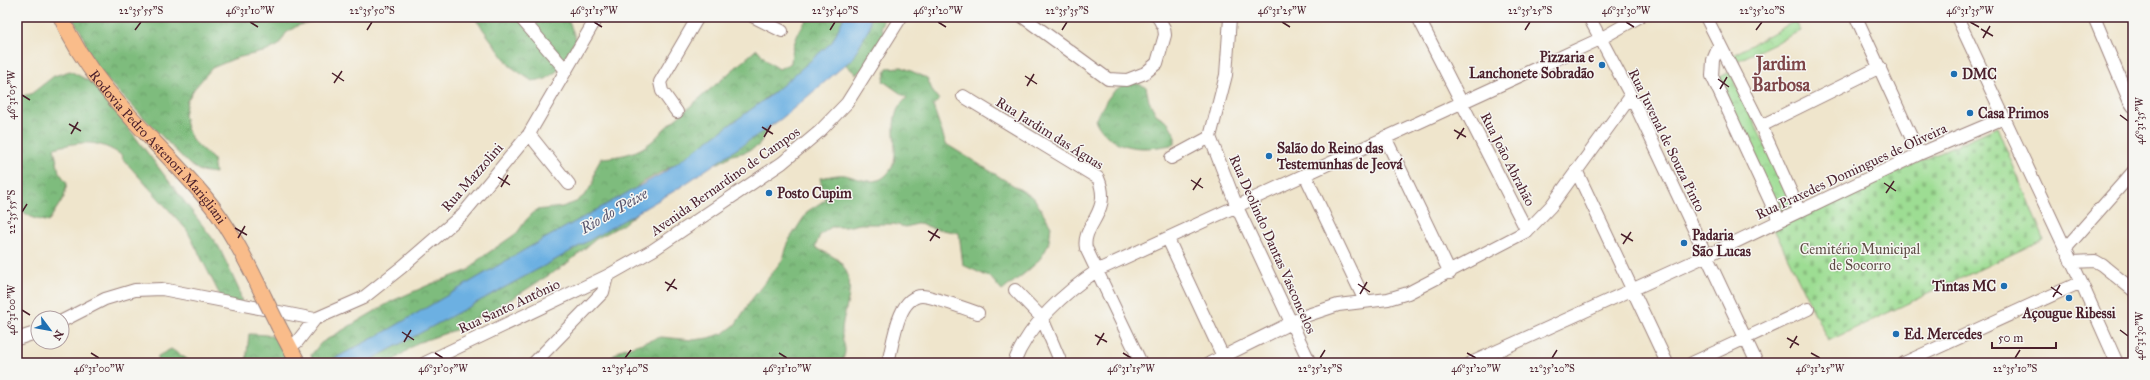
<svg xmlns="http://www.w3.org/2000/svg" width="2150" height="380" viewBox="0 0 2150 380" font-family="'IM FELL Great Primer',serif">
<defs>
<pattern id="forest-crowns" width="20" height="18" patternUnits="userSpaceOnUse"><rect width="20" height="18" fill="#7ebc7d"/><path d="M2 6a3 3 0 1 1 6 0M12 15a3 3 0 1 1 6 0" fill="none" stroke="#699867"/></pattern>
<pattern id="cemetery-stones" width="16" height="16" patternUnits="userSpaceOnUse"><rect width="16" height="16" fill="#9ddd93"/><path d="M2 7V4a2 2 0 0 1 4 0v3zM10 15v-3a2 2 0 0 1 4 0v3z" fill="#89bd7f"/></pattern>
<pattern id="park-crowns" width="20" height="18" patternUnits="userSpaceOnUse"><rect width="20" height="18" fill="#9ddd93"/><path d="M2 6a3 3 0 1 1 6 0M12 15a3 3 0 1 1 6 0" fill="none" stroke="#89bd7f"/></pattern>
</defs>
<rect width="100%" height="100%" fill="#f6f6f2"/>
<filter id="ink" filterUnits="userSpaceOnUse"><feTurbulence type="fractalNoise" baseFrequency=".025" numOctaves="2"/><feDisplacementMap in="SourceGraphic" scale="8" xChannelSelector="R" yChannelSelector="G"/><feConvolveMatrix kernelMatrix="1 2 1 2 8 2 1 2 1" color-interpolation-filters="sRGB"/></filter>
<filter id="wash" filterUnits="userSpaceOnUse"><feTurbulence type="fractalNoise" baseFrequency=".012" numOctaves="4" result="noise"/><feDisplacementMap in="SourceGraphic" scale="16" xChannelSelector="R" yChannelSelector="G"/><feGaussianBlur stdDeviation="0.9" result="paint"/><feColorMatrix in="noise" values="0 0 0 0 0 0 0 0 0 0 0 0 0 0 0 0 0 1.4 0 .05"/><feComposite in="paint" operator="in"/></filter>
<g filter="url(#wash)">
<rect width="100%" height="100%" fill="#efe5cc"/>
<path fill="url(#forest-crowns)" stroke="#646e54" d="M71 17H326L297 26 286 33 279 45 267 51 236 58 212 68 194 89 187 101 184 115 187 129 193 141 213 159 215 173 200 171 189 164 106 79 91 57 80 30Z
M474 17H567L576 39 557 71 546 79 532 81 510 66Z
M808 17H884L881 28 884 33C879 47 871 67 856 74L845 64 823 63 764 99 772 123 758 146 746 152 732 155 719 163 705 162 693 156 679 162 638 185 640 201 636 214 622 225 596 239 565 265 497 308 472 320 458 329 417 343 390 363H313L311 355 321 343 392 301 431 284 469 270 478 260 517 233 526 220 536 210 562 207 576 202 586 194 593 183 595 170 601 158C629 156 646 151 664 129L757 49 767 61 779 69 791 63C792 44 798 32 808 17Z
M902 67 927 78 933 92 939 100 933 106 946 144 1034 198 1051 226C1050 232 1050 239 1048 245 1040 266 1018 277 1002 291L991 278 963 265 959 233 932 228 920 223 906 227 893 224H860L846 227H831L820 235 815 247C823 252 835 256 841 263 859 285 843 308 842 331 841 344 850 347 841 363H605L620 350 661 337 693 340 709 338 724 333 735 325 752 299 783 259 789 240 808 211 825 200 820 178C827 177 838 174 845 175 862 179 878 189 891 169 903 150 882 118 907 98L883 81 887 68Z
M70 71 95 84 219 247 239 290 242 304 223 301 187 230 122 158 123 156C97 139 83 141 54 148L59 172 67 183 64 197 48 222 33 218 17 208V97L31 94 54 76Z
M1134 82 1146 87 1149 101 1156 114 1168 122 1175 135V144C1144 151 1111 152 1095 120 1107 101 1110 87 1134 82Z
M249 334C278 335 282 336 294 363H246Z
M171 349 193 363H157L158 356Z"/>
<path fill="url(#cemetery-stones)" stroke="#747e5f" d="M1997 127 2044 239 1828 341 1773 227Z"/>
<path fill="url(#park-crowns)" stroke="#747e5f" d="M1795 21 1800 31 1737 61 1733 55Z
M1730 72 1794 206 1779 212 1718 78Z"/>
<path fill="#6cb0e2" stroke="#5b6886" d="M844 17H870V27L852 59 781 119 676 190 557 259 365 363H326L390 329 526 249 663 173 771 95 832 42Z"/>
</g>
<g filter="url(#ink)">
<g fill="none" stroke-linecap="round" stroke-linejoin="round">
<g stroke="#9c827c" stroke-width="14">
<path id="minor" d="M520 17 565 69
M754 17 782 31
M1023 17 1108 79 1127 80 1145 73 1157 63 1165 35 1164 28 1158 17
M1418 17 1527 231
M1589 17 1631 96 1757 363
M1706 17 1761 126 1799 210
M1856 17 1919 154
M1957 17 2081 282 2117 363
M2094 17 2129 100 2133 106
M1719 46 1713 60 1712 76 1779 220
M963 96 1098 178C1113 213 1081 225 1086 248L1141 363
M677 112 662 91 660 82 698 17
M1761 126 1880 67
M529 134 569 184
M1210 137 1237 207 1310 363
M1385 137 1450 273
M1171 158 1210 137 1226 75 1230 18
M1576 170 1667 363
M1305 175 1365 301
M1168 239 1226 363
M2065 249 2133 172
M2071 262 2095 261 2102 265 2133 290
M1015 290 1042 318 1061 363
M62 321 105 299 135 290 162 289 315 319
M17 339 38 332
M291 346 297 342 315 319 363 298 402 267 463 214 529 134 597 17
M425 363 607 276 653 250 782 163 820 131 847 103 901 17
M534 363 603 292 607 276
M888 363C893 345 897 296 922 296 932 296 966 309 978 313
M1014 363C1028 325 1065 292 1098 270L1600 39 1639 17
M1210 363 1305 316 1338 305 1388 299 1408 293 1527 231 1551 206 1631 96
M1471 363 1706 256 1919 154 2004 118
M1692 363 1808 309
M1904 363 2081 282"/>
</g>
<g stroke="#9c827c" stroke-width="17">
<g id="major">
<path id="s1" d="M61 17C91 88 155 138 204 196 229 226 247 261 264 297"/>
<path d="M279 327 298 363"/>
</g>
</g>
<use href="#minor" stroke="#fff" stroke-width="12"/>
<use href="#major" stroke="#f9bc8a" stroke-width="15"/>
<g stroke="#9c827c" stroke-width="17" stroke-linecap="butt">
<path id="major-bridge" d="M264 297 279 327"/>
</g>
<use href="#major-bridge" stroke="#f9bc8a" stroke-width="15"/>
</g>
</g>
<path fill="none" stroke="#4a1f2b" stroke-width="1.5" d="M250 22 258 27M594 22 602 27M938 22 946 27M1282 22 1290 27M1626 22 1634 27M1970 22 1979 27M1981 29 1993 36M135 30 141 22M367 30 372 22M830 30 835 22M1062 30 1067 22M1525 30 1530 22M1756 30 1762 22M1983 38 1990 26M332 73 344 81M1025 76 1037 84M1718 79 1729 87M334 83 342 71M1027 86 1034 74M1720 89 1727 77M22 95 30 100M2120 115 2128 121M69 124 81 131M762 127 773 134M1454 130 1466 137M71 134 78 122M764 137 771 125M1457 139 1464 128M498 177 510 185M1191 180 1203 188M1884 183 1896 191M501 187 508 175M1193 190 1201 178M1886 193 1894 181M22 212 27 204M235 228 247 235M928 231 940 238M1621 234 1633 241M238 238 245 226M930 241 938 229M1623 244 1631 232M665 282 677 289M1358 284 1370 292M2051 287 2062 295M667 291 675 279M1360 294 1367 282M2053 297 2060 285M22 310 30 315M2120 330 2128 336M402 332 414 340M1095 335 1107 342M1787 338 1799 345M404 342 411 330M1097 345 1104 333M1790 348 1797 336M91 353 99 358M435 353 443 358M779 353 787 358M1123 353 1131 358M1467 353 1476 358M1811 353 1820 358M625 358 631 350M1320 358 1325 350M1552 358 1557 350M2015 358 2020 350"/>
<g fill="#1f6fb2" stroke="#f6f6f2" stroke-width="1.5">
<circle cx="1602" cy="65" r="4"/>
<circle cx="1954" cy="74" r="4"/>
<circle cx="1970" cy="113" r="4"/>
<circle cx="1269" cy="156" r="4"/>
<circle cx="769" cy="193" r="4"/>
<circle cx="1684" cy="243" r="4"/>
<circle cx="2004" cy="286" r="4"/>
<circle cx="2069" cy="298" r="4"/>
<circle cx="1896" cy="334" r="4"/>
</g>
<g text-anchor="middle" stroke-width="3" stroke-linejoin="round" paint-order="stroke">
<g font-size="14" font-weight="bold" fill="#4a1f2b" stroke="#f6f6f2" text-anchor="start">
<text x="1594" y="62" text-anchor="end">Pizzaria e<tspan x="1594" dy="16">Lanchonete Sobradão</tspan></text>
<text x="1962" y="79">DMC</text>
<text x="1978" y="118">Casa Primos</text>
<text x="1277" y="153">Salão do Reino das<tspan x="1277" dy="16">Testemunhas de Jeová</tspan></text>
<text x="777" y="198">Posto Cupim</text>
<text x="1692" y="240">Padaria<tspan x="1692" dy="16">São Lucas</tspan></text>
<text x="1996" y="291" text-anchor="end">Tintas MC</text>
<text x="2069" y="318" text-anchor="middle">Açougue Ribessi</text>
<text x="1904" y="339">Ed. Mercedes</text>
</g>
<g font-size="14" fill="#4a1f2b" stroke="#f6f6f2">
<text transform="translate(1050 133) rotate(32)" y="5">Rua Jardim das Águas</text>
<text transform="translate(1667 140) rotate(64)" y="5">Rua Juvenal de Souza Pinto</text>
<text dy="5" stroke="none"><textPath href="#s1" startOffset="163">Rodovia Pedro Astenori Marigliani</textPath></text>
<text transform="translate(1508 159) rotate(63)" y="5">Rua João Abrahão</text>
<text transform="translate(1851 171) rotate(-25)" y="5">Rua Praxedes Domingues de Oliveira</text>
<text transform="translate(472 177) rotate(-49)" y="5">Rua Mazzolini</text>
<text transform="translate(725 181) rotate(-35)" y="5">Avenida Bernardino de Campos</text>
<text transform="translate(1273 244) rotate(66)" y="5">Rua Deolindo Dantas Vasconcelos</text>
<text transform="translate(509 306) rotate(-25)" y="5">Rua Santo Antônio</text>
</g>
<g font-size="14" fill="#5f4e45" stroke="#f6f6f2">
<text x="1860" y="254">Cemitério Municipal<tspan x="1860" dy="16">de Socorro</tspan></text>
</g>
<g font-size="15" font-style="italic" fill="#56526b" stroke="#f6f6f2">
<text transform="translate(614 211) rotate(-30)" y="5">Rio do Peixe</text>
</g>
<g font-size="18" font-weight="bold" fill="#7e4549" stroke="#f6f6f2">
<text x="1781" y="70">Jardim<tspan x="1781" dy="21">Barbosa</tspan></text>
</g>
</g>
<rect width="2150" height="380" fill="none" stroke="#f6f6f2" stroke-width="44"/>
<g transform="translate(50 330) rotate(122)"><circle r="19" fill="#f6f6f2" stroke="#b1a0a2"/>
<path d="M0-3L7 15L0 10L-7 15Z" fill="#1f6fb2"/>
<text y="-6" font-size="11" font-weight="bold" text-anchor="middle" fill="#4a1f2b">N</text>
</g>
<path d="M1992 342v6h64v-6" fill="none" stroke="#4a1f2b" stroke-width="2"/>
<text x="1998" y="342" font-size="12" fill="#4a1f2b" stroke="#f6f6f2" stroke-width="3" paint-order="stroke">50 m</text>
<rect x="22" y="22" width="2106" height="336" fill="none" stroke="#4a1f2b" stroke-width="1.5"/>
<g font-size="10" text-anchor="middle" fill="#4a1f2b">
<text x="141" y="14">22°35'55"S</text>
<text x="250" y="14">46°31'10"W</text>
<text x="372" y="14">22°35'50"S</text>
<text x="594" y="14">46°31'15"W</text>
<text x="835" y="14">22°35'40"S</text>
<text x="938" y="14">46°31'20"W</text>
<text x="1067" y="14">22°35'35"S</text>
<text x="1282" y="14">46°31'25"W</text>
<text x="1530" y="14">22°35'25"S</text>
<text x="1626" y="14">46°31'30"W</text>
<text x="1762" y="14">22°35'20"S</text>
<text x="1970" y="14">46°31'35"W</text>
<text transform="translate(11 95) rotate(-90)" y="4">46°31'05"W</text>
<text transform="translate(2139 121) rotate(-90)" y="4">46°31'35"W</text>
<text transform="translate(11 212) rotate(-90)" y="4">22°35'55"S</text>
<text transform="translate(11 310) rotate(-90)" y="4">46°31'00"W</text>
<text transform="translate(2139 336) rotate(-90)" y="4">46°31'30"W</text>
<text x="99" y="372">46°31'00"W</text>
<text x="443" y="372">46°31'05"W</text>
<text x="625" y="372">22°35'40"S</text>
<text x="787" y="372">46°31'10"W</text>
<text x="1131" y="372">46°31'15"W</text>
<text x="1320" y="372">22°35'25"S</text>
<text x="1476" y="372">46°31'20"W</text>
<text x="1552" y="372">22°35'20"S</text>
<text x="1820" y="372">46°31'25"W</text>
<text x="2015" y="372">22°35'10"S</text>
</g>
</svg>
